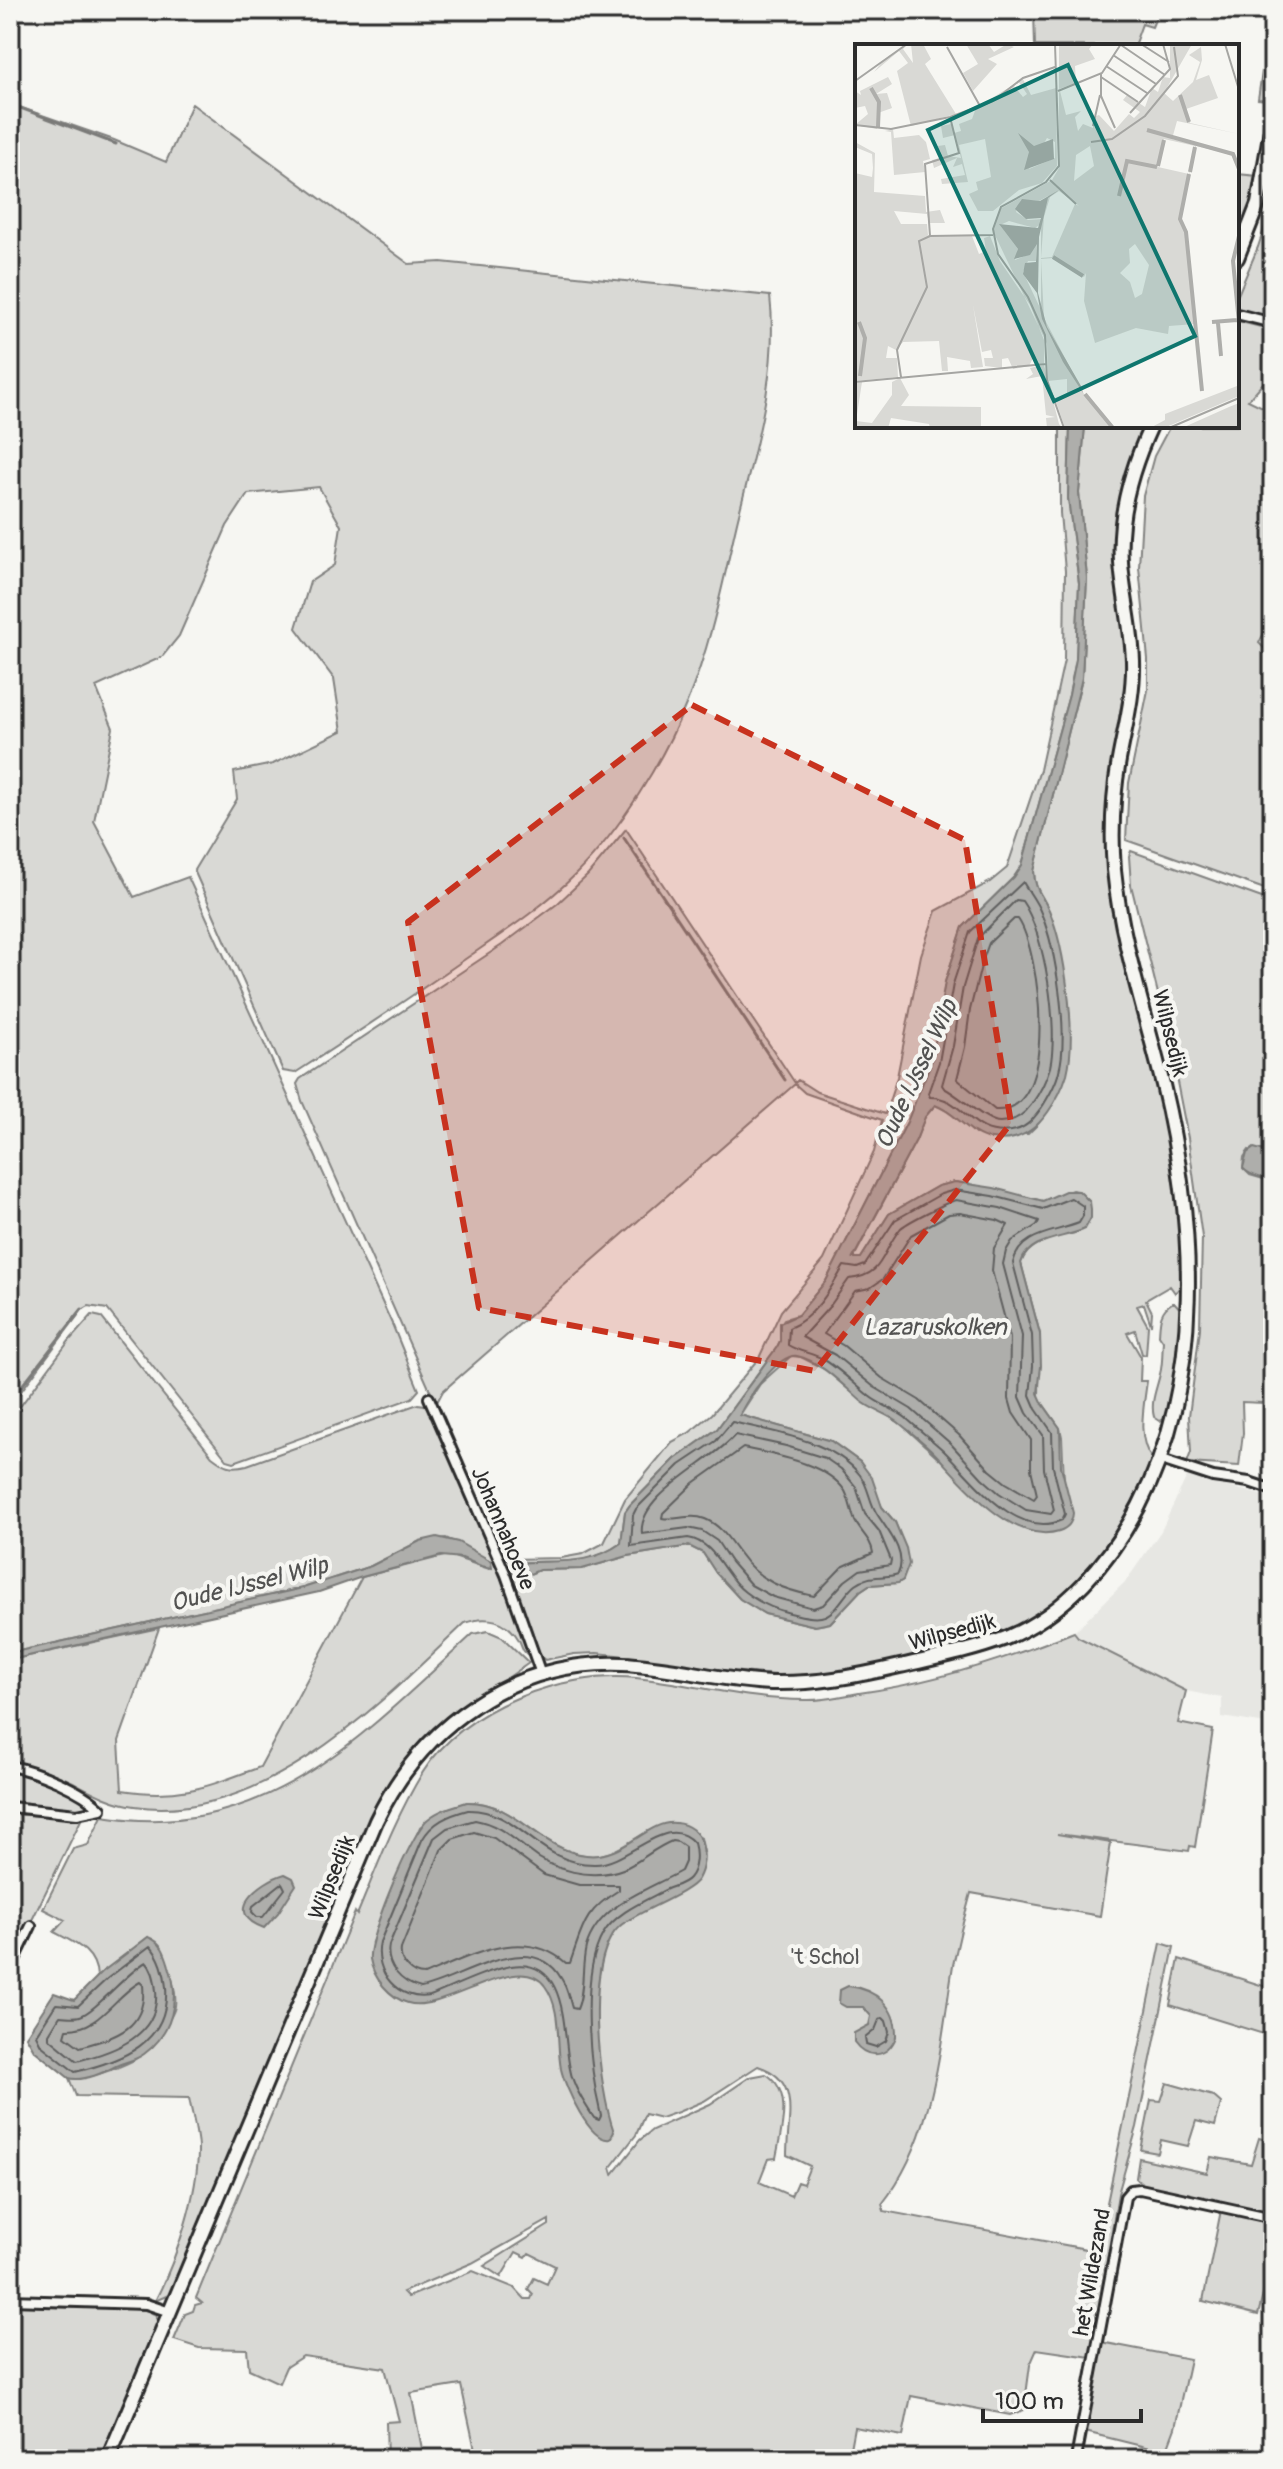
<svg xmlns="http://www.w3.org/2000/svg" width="1283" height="2469" viewBox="0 0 1283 2469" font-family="Pangolin,sans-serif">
<rect width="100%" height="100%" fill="#f6f6f2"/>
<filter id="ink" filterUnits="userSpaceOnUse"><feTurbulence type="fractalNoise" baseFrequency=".0125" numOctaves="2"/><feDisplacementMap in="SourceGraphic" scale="16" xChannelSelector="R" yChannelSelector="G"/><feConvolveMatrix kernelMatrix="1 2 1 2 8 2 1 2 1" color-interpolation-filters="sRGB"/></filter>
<g filter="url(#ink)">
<path fill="#e7e7e3" d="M1187 1476 1273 1498V1725L1222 1717V1698L1186 1691 1078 1637 1074 1632 1126 1581 1161 1531Z"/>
<path fill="#d9d9d5" stroke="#828280" stroke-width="2" fill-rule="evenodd" d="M1034 10H1159L1152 27 1142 24 1134 46H1035Z
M1269 25H1273V72L1269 100 1258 99Z
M10 104 114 140 166 162 192 104 409 264 441 262 770 296C779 372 755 448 737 522 723 582 711 645 687 702 663 761 621 829 576 874 542 908 500 935 461 962 406 1000 351 1037 295 1073L283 1071 194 870 237 799 234 772 273 764 342 731 334 679 296 628 310 582 335 565 341 526 319 487 248 494 227 526 179 636 162 657 96 687 113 728 94 821 134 897 188 877 393 1326 419 1390 412 1398 234 1462 227 1460 107 1309 89 1306 82 1310 10 1406Z
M1237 174 1258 176 1250 209 1237 243Z
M1273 202V319L1237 310V297L1258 247Z
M1237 321 1273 330V372L1248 400 1273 412V624L1268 625 1259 643 1273 657V892L1126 840 1129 783 1148 690V659L1139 567 1143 496 1154 456 1170 426H1237Z
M1060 426H1070L1068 498 1079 583 1076 660 1069 695 1022 865 1014 877 963 927 945 982 932 1060 907 1122 826 1281 798 1315 784 1319 780 1325V1341L777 1347 717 1429 675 1459 630 1505 625 1512 621 1543C578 1573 552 1556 509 1564L510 1559 561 1558 583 1554 604 1543 625 1499 672 1442 689 1433 712 1414 759 1358 781 1311 824 1260 874 1152 882 1120 805 1093 795 1084 443 1391 436 1404 302 1101 297 1084 300 1079 502 945 557 904 588 875 626 829 795 1083 798 1080 817 1092 885 1114 897 1077 921 955 936 911 990 882 1007 868 1040 770 1064 660 1065 571 1060 513Z
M1085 426H1144L1126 474 1115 543 1114 566 1125 635 1127 672 1109 776 1106 839 1112 899 1154 1072 1168 1141 1177 1205 1182 1285 1175 1293 1170 1286 1146 1300 1152 1312 1151 1325 1144 1304 1137 1306 1148 1326 1146 1355 1142 1354 1135 1330 1127 1333 1141 1357 1140 1381H1147C1144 1406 1136 1438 1152 1459 1128 1519 1088 1582 1032 1617 997 1639 951 1647 911 1656 867 1667 824 1677 779 1675 718 1673 658 1658 597 1653L574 1654 545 1660 536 1653 508 1572 523 1571 530 1574 539 1570 582 1569 628 1556 689 1546 703 1553 716 1573 740 1599 765 1614 815 1626 830 1623 860 1591 869 1585 898 1583 903 1580 900 1535 895 1522 882 1507 860 1462 831 1441 740 1415 760 1384 791 1356 801 1357 826 1370 861 1400 900 1423 1005 1518 1018 1526 1041 1532 1064 1480 1062 1437 1060 1428 1039 1398 1040 1334 1021 1263C1028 1242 1055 1237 1074 1233L1090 1202 1078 1191 1072 1190 1043 1201 965 1183 955 1182 938 1186 889 1214 861 1258 853 1259 916 1140 925 1117 935 1105C950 1111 963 1121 975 1134H1028C1092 1077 1069 988 1050 916 1046 897 1034 892 1034 871L1082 678 1087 578 1079 493Z
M1131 851 1273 902V1172L1264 1163 1268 1156 1249 1150 1244 1157 1243 1168 1250 1175 1267 1180 1273 1187V1365H1265L1263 1403 1242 1402 1243 1433 1239 1466 1187 1463 1191 1452 1189 1416 1200 1329 1202 1237 1188 1138 1166 1026 1131 885 1129 856Z
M1172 1303H1175L1182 1311 1177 1365 1165 1419 1160 1421 1154 1417C1150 1402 1157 1388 1160 1374 1163 1364 1162 1352 1163 1341L1159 1335C1160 1322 1159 1311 1172 1303Z
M92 1315 101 1317 212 1456C225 1466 231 1469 247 1465L418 1404 425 1405 431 1412 503 1575 530 1656C522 1652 523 1648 519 1640 507 1619 486 1615 465 1623 381 1703 262 1825 135 1806 112 1803 94 1793 73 1782 53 1772 32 1766 10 1760V1660L159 1628 119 1741 122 1790C181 1799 206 1787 260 1767L362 1577 448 1555 489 1569 491 1561 446 1538 420 1541 371 1566 303 1588 10 1653V1420L69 1341Z
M488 1631 502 1637 529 1663 432 1731 400 1766 378 1800 171 2294 155 2301C176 2260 199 2193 198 2147 197 2131 192 2114 189 2098L76 2096 69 2078C83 2082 120 2067 134 2060 146 2053 173 2019 175 2006 178 1979 162 1959 148 1937L97 1977C96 1951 75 1943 54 1932L65 1920 43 1909 73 1849 88 1845 102 1816C266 1843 364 1734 473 1634Z
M1074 1632 1078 1637 1186 1691 1178 1723 1213 1730 1195 1847 1190 1846 1189 1851 1057 1834 1111 1843 1100 1916 971 1893C964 1917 958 1941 953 1965 940 2046 935 2137 882 2204L884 2211 1097 2251 1161 1943 1174 1947 1137 2127 1118 2194 1091 2357 1037 2349 1030 2365 1024 2410 1010 2415 911 2396 903 2436 854 2427 848 2459H477L461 2385 411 2393 424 2459H387L386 2422 399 2421 385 2368 303 2356 286 2367 279 2383 249 2369 247 2349 199 2348 174 2340 185 2314 193 2311 195 2305 202 2303 196 2298 355 1912 357 1915C377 1867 396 1816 423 1772 464 1707 562 1671 636 1678 693 1684 748 1700 805 1700 822 1701 841 1696 859 1693 933 1683 1004 1660 1074 1632ZM467 1802C515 1801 538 1848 584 1855 621 1861 641 1824 676 1823L701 1838 704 1852 372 1942 420 1827 438 1813ZM758 2066C802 2080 787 2118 787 2155L810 2166 803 2184 797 2182 791 2196 759 2182 768 2159 776 2158C781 2131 794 2091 766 2074L750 2077 710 2104 652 2130 640 2140 613 2174 611 2167 636 2135 645 2114 661 2118 678 2112 704 2101ZM549 2220V2225L484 2266 501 2277 516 2252 526 2257 529 2253 555 2266 547 2284 534 2278 528 2289 533 2294 531 2299H525L515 2288 473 2271 408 2297 403 2292 472 2263Z
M10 1771C35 1774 70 1785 89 1804L88 1810 81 1812 10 1804Z
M10 1814 82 1818 10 1965Z
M1179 1959 1273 1989V2037L1170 2005Z
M1167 2083 1213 2096 1221 2103 1215 2126 1196 2121 1188 2146 1161 2140 1158 2153 1141 2150 1151 2100 1161 2101Z
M1259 2138 1273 2142V2215L1144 2185 1136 2178 1139 2158 1207 2173 1211 2157 1251 2164Z
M1221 2210 1273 2222V2254L1258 2315 1203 2301Z
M11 2304 126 2306 145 2309 156 2315 158 2328 99 2459H10Z
M1101 2342 1190 2359 1175 2428 1166 2452 1085 2432Z"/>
<path fill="#aeaeab" stroke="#7a7a78" stroke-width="2" d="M1070 426H1085L1079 493 1087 578 1082 678 1034 871C1034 889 1042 895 1049 910 1065 948 1077 1035 1067 1074 1063 1087 1056 1101 1048 1112 1034 1132 1016 1143 991 1139 969 1136 956 1112 935 1105L925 1117 916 1140 853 1258H861L889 1214 938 1186 955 1182 994 1188 1043 1201 1065 1191H1079L1090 1202 1091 1209V1218L1085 1229C1065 1239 1029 1237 1021 1263L1040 1334 1041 1366 1038 1393 1043 1404 1060 1428 1061 1466 1073 1513C1072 1523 1068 1528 1059 1531 1014 1545 966 1487 939 1458 928 1445 912 1433 898 1422 887 1414 872 1410 861 1401 845 1387 819 1360 797 1356 779 1353 745 1400 740 1415L831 1441 860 1462 872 1478 882 1507 895 1522 906 1548 909 1564 903 1580 898 1583 869 1585 860 1591 830 1623 815 1626 765 1614 740 1599 716 1573 703 1553 689 1546 628 1556 582 1569 539 1570 530 1574 513 1570 509 1564C548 1558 586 1569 621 1543L625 1512 630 1505 675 1459 717 1429 777 1347 780 1341V1323L798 1315 826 1281 907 1122 932 1060 945 982 963 927 1014 877 1022 865 1069 695 1076 659 1079 583 1068 498Z
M1254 1148 1268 1152 1264 1163 1273 1172V1192C1272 1174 1252 1180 1243 1168L1247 1153Z
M437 1537 458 1542 491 1561 492 1568 481 1566 462 1558 441 1556 362 1577 319 1592 10 1660V1653L303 1588 371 1566 420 1541Z
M467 1802C516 1801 539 1850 586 1855 624 1860 647 1820 675 1823 704 1825 710 1858 698 1879 690 1893 636 1912 620 1926 582 1959 599 2089 614 2132L610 2139C590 2143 565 2087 561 2069 556 2043 562 2009 545 1986 519 1949 444 2014 408 2003 390 1998 373 1978 370 1959 367 1939 412 1831 428 1819 439 1810 453 1806 467 1802Z
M285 1874 293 1878 296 1885 278 1913 264 1928C221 1913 260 1881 285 1874Z
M148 1937C162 1942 165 1953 169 1966 180 1999 173 2033 144 2054 136 2060 125 2062 116 2066 103 2073 83 2082 69 2078L34 2050 26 2036 54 1993 74 2000 102 1972Z
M848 1986C876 1989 897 2007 896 2037 888 2058 867 2060 854 2042V2033L869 2025 871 2016 863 2007H846L839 2003 840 1990Z"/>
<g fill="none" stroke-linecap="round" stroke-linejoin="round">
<path stroke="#5f5f5e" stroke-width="2" d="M1023 882C1028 891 1037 902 1041 913 1056 949 1069 1034 1059 1071 1056 1085 1048 1098 1040 1110 1032 1121 1025 1129 1011 1131 970 1138 965 1097 930 1097L928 1093 939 1062 953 984 970 932Z
M1016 900 1022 901C1045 933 1059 1028 1050 1067 1046 1081 1039 1094 1031 1105 1023 1116 1014 1122 1000 1122 986 1122 960 1096 944 1088L942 1085 953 1046 963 987 978 938Z
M1018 919C1040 950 1061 1115 995 1110L957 1079 965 1047 970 1010 982 962 989 943 1014 919Z
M955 1190 993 1196 1043 1209 1071 1198 1083 1206V1216L1079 1223C1055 1233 1020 1232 1013 1263L1032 1335 1033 1366 1030 1395 1036 1409 1052 1432 1053 1467 1065 1514 1062 1520C1016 1541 971 1477 943 1450 931 1439 918 1429 906 1418 895 1409 880 1405 869 1396 854 1384 838 1367 821 1358 811 1353 797 1351 788 1345L789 1328C815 1317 830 1290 844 1266L857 1268 865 1265 895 1220 941 1194Z
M956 1200 1000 1208 1039 1221 1037 1225 1012 1241 1006 1251 1003 1264 1022 1336 1020 1397 1027 1413 1043 1435 1044 1469 1054 1510 1051 1514 1026 1510 999 1493 982 1478 950 1443 911 1409 874 1387 835 1355 802 1337 830 1306 849 1279C885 1275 880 1254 900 1229 905 1223 947 1202 956 1200Z
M960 1213 997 1220 1008 1225 994 1248 992 1271 1010 1338 1009 1399 1013 1413 1031 1440V1469L1037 1495 1034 1499 1006 1483 990 1470 959 1435 919 1400 882 1378 844 1346 824 1334 855 1291 870 1288 883 1279 911 1235 949 1214Z
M732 1422C771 1431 834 1441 860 1475 869 1487 869 1502 877 1514 887 1530 908 1553 898 1574 883 1579 869 1574 856 1584 844 1593 837 1614 821 1617 811 1619 799 1615 790 1613 774 1609 758 1602 745 1592 724 1577 716 1542 688 1538L631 1546 633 1515 636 1509 680 1465 716 1441Z
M735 1435 786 1446 825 1458 841 1469 856 1487 865 1514 879 1531 891 1560 890 1565 860 1570 845 1581 823 1605 813 1608 773 1597 751 1585 731 1562 717 1541 702 1531 688 1528 642 1534C637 1495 713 1462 735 1435Z
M743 1448C774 1455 827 1463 845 1491 850 1501 851 1511 855 1521 861 1533 871 1539 873 1553L842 1567 814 1596C783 1590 758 1580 740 1554 729 1540 722 1526 705 1519 690 1513 676 1521 662 1518L663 1513 694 1483Z
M468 1810C520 1809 537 1865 595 1864 630 1864 667 1811 694 1843 697 1853 697 1869 689 1878 684 1884 674 1886 667 1889 645 1901 616 1912 603 1934 579 1975 590 2071 601 2116L599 2120 594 2118C584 2103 573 2086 570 2069 562 2033 570 1957 511 1966 484 1971 455 1986 430 1996 399 2002 373 1972 380 1942L422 1840C432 1822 449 1815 468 1810Z
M475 1820C498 1824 511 1837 528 1850 553 1871 592 1881 623 1869 640 1862 654 1848 672 1841L678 1842 685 1847V1862L681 1871C646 1891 599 1904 586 1947 581 1967 585 1991 577 2009L572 2008C569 1998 567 1987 561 1978 531 1927 460 1980 421 1988 401 1983 385 1966 389 1945L434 1838 447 1828Z
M474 1832 494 1838 544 1875 579 1885H619V1890C583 1912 583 1927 570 1963H566C523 1925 469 1957 424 1975 411 1975 399 1962 401 1949L441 1850 452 1839Z
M282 1883 285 1889 263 1917H257L252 1912 253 1906Z
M150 1946C160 1956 165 1974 166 1987 170 2043 121 2061 75 2072L41 2045 36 2035 56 2004 78 2006 108 1978Z
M146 1962C153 1969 155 1980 156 1991 160 2036 113 2052 77 2061L49 2038V2034L60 2016C66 2016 74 2018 80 2016 96 2011 126 1973 146 1962Z
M140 1982 143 1985C147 2029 116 2037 80 2047L65 2036 67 2029C100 2030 114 1996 140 1982Z
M883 2018 886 2021 889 2032 886 2041 876 2047 866 2044 865 2038 875 2030 879 2020Z"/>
<path stroke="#7a7a78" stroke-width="3" d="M10 104 116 144
M624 838 785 1080
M10 1401 82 1309"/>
<g stroke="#2b2b2b" stroke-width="14">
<path id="minor" d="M1237 314 1273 323
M429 1398 506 1575 541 1674
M1158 1459 1213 1477 1249 1482 1273 1490
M10 1766C37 1771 82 1790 101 1809L77 1814 10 1807
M10 1970 31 1926
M10 2300 146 2304 170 2312
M1076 2459 1125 2197 1131 2190 1140 2189 1273 2218"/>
</g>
<g stroke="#2b2b2b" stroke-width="18">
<path id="secondary" d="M1237 258 1258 204 1273 118
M108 2459 376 1821C422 1725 513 1660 622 1664 672 1666 721 1681 771 1683 816 1684 857 1676 900 1666 935 1658 972 1651 1006 1638 1065 1614 1110 1561 1139 1506 1205 1379 1195 1220 1163 1085 1146 1015 1121 941 1114 870 1111 833 1113 796 1119 760 1125 727 1134 695 1133 661 1132 628 1123 595 1121 562 1118 516 1132 467 1151 426"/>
</g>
<use href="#minor" stroke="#f6f6f2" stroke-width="8"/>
<use href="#secondary" stroke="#f6f6f2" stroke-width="12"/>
</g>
</g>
<path fill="#c8321e" fill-opacity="0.2" stroke="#c8321e" stroke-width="6" stroke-dasharray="16 10" stroke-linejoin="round" d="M692 705 965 840 1011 1123 815 1371 479 1308 408 922Z"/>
<g text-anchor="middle" stroke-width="8" stroke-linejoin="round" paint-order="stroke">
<g font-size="22" fill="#2b2b2b" stroke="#f6f6f2">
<text transform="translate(1171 1033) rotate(76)" y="8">Wilpsedijk</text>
<text transform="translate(504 1528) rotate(67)" y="8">Johannahoeve</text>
<text transform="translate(952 1631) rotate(-15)" y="8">Wilpsedijk</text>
<text transform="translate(331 1877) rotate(-68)" y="8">Wilpsedijk</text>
<text transform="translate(1091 2272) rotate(-80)" y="8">het Wildezand</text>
</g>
<g font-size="22" fill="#565656" stroke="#f6f6f2">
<text x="825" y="1964">'t Schol</text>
</g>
<g font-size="24" font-style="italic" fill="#525251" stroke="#f6f6f2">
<text transform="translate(916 1074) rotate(-65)" y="8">Oude IJssel Wilp</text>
<text x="935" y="1335">Lazaruskolken</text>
<text transform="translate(249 1584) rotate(-14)" y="8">Oude IJssel Wilp</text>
</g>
</g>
<g transform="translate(855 44)">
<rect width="384" height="384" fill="#f6f6f2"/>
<path d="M53 0 48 5 58 19 56 0H68L76 15 70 20 101 70 56 82 42 27 53 19 44 7 19 28 28 17ZM111 0H133L139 8 152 0 159 3 133 15 142 20 118 47 108 29 123 20ZM204 0H238L234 5 240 15 220 22 221 39 204 45ZM315 0H337L309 49 318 57 338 38 345 18 334 11 346 3 347 16 341 36 354 31 363 54 331 65 335 79 384 90 322 77 317 95 380 110 384 127 379 111 341 102 324 174 331 187 340 280 314 282 313 290 281 284 240 299 229 257 231 229 229 233 198 214 186 215 189 274 229 350 257 384H210L200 355 212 353V335L193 337 192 300 138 187 145 165 197 136 204 124V49L205 47 211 71 226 67 220 73 223 87 228 80 238 84V73L244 71 259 87 274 70 279 74 285 68 268 56 272 51 290 63 297 44 303 48 308 33 315 34ZM309 95 340 102 334 130 303 123ZM235 102 239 122 219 137 221 111ZM204 147 224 162 220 160 197 213 186 214 189 173 195 153ZM193 152 187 175 173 176 161 168 166 156 184 157ZM154 177 180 184 186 180V266L168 228 173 217H181L182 197 175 210 160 216 163 205 145 181ZM280 200 294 221 287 250 280 254 275 238 265 229 275 219 274 205ZM33 33 37 40 21 50 32 49 37 64 23 69 22 85 0 81 13 70 10 62 0 64V47L6 51 5 47ZM168 35 176 51 201 44 202 122 187 139 164 146 138 167H123L114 150 123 146 121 138 136 133 130 95 104 101 113 138 87 140 86 135 110 131 107 120 98 123 102 114 79 124 77 116 85 114 83 102 90 101 93 112 106 114 100 91 88 94 86 82 96 80 99 89 106 87 104 80 117 75 121 64 158 41 168 53 172 50 163 37ZM192 94 200 98V114L174 125ZM38 85 39 94 64 91 71 98 75 115 68 117 70 128 39 131 36 88 30 87ZM0 98 20 109 19 148 70 152 71 168 85 166 90 179H74L72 170 39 167 46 180H72L73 191 117 192 124 210 131 207 129 194 135 192 145 217 175 261 189 296V319L180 321 179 312 174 322 158 325 153 314 147 315V324L130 322 129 314H138L136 306 127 308 118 261 128 323 116 324 115 317 92 313 93 327H87L84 297 48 298 41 306 33 302 31 314H42L43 333 0 337V129L17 133 18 124 17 110 0 103ZM189 321 204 380 207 384H192L191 374 200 373 191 371 187 332 171 335 178 330 175 324ZM45 334 54 351 46 362 126 363V384H75L74 380 36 374 33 384H0V339L7 338 1 377 17 379 37 351V338ZM382 342 384 352 309 384H295L310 376V370ZM384 359V384H327L374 363Z" fill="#d9d9d5" fill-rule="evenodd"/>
<path d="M163 89 179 102 198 95 199 115 169 126 174 108ZM204 146 193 154 184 193 183 249 192 283 226 342 228 349 208 318 187 275 182 249 168 230 170 219 181 218 182 200 175 211 159 215 163 205 144 180 183 184 186 174 171 175 160 165 167 155 185 157Z" fill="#aeaeab"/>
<path fill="none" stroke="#aeaeab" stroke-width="4" d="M16 44 24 58 23 83M325 51 334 78M292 86 378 110 384 125M303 122 309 96M335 128 340 103M334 130 325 175 331 188 347 347M264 152 272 117 302 123M384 192 378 217 384 279M198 213 228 232M4 278 10 294 5 332M357 278 382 276M363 279 366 312M230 350 258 384"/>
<path fill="none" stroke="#a5a5a2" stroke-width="2" d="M200 0 204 122 191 138 146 163 138 185 143 210 173 253 190 291 192 336 209 384M286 0 314 18M370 0 384 46M266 1 310 31M92 3 125 62M258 11 301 40M251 22 292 49M246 30V52L260 84M246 33 283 58M0 37 52 0M203 47 247 29 266 0M275 69 315 25 308 0M0 81 36 85 95 73 138 57 168 34 200 23M238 82 245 51M236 98 257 95 290 72 323 32 319 3M195 136 221 160M75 192 70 120 104 109 95 73M46 333 42 306 72 243 64 197 75 192 138 191M0 338 191 320M314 384 384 354"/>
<path fill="#0f766e" fill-opacity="0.15" stroke="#0f766e" stroke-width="4" d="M213 21 340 292 199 357 73 86Z"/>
<rect width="384" height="384" fill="none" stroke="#2b2b2b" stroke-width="4"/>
</g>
<rect width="1283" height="2469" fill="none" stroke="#f6f6f2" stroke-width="40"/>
<rect x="20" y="20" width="1243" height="2429" fill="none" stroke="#2b2b2b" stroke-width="3" filter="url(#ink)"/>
<path d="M983 2409v12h158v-12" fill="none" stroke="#2b2b2b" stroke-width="4"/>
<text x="995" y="2409" font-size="24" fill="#2b2b2b" stroke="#f6f6f2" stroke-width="6" paint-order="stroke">100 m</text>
</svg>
